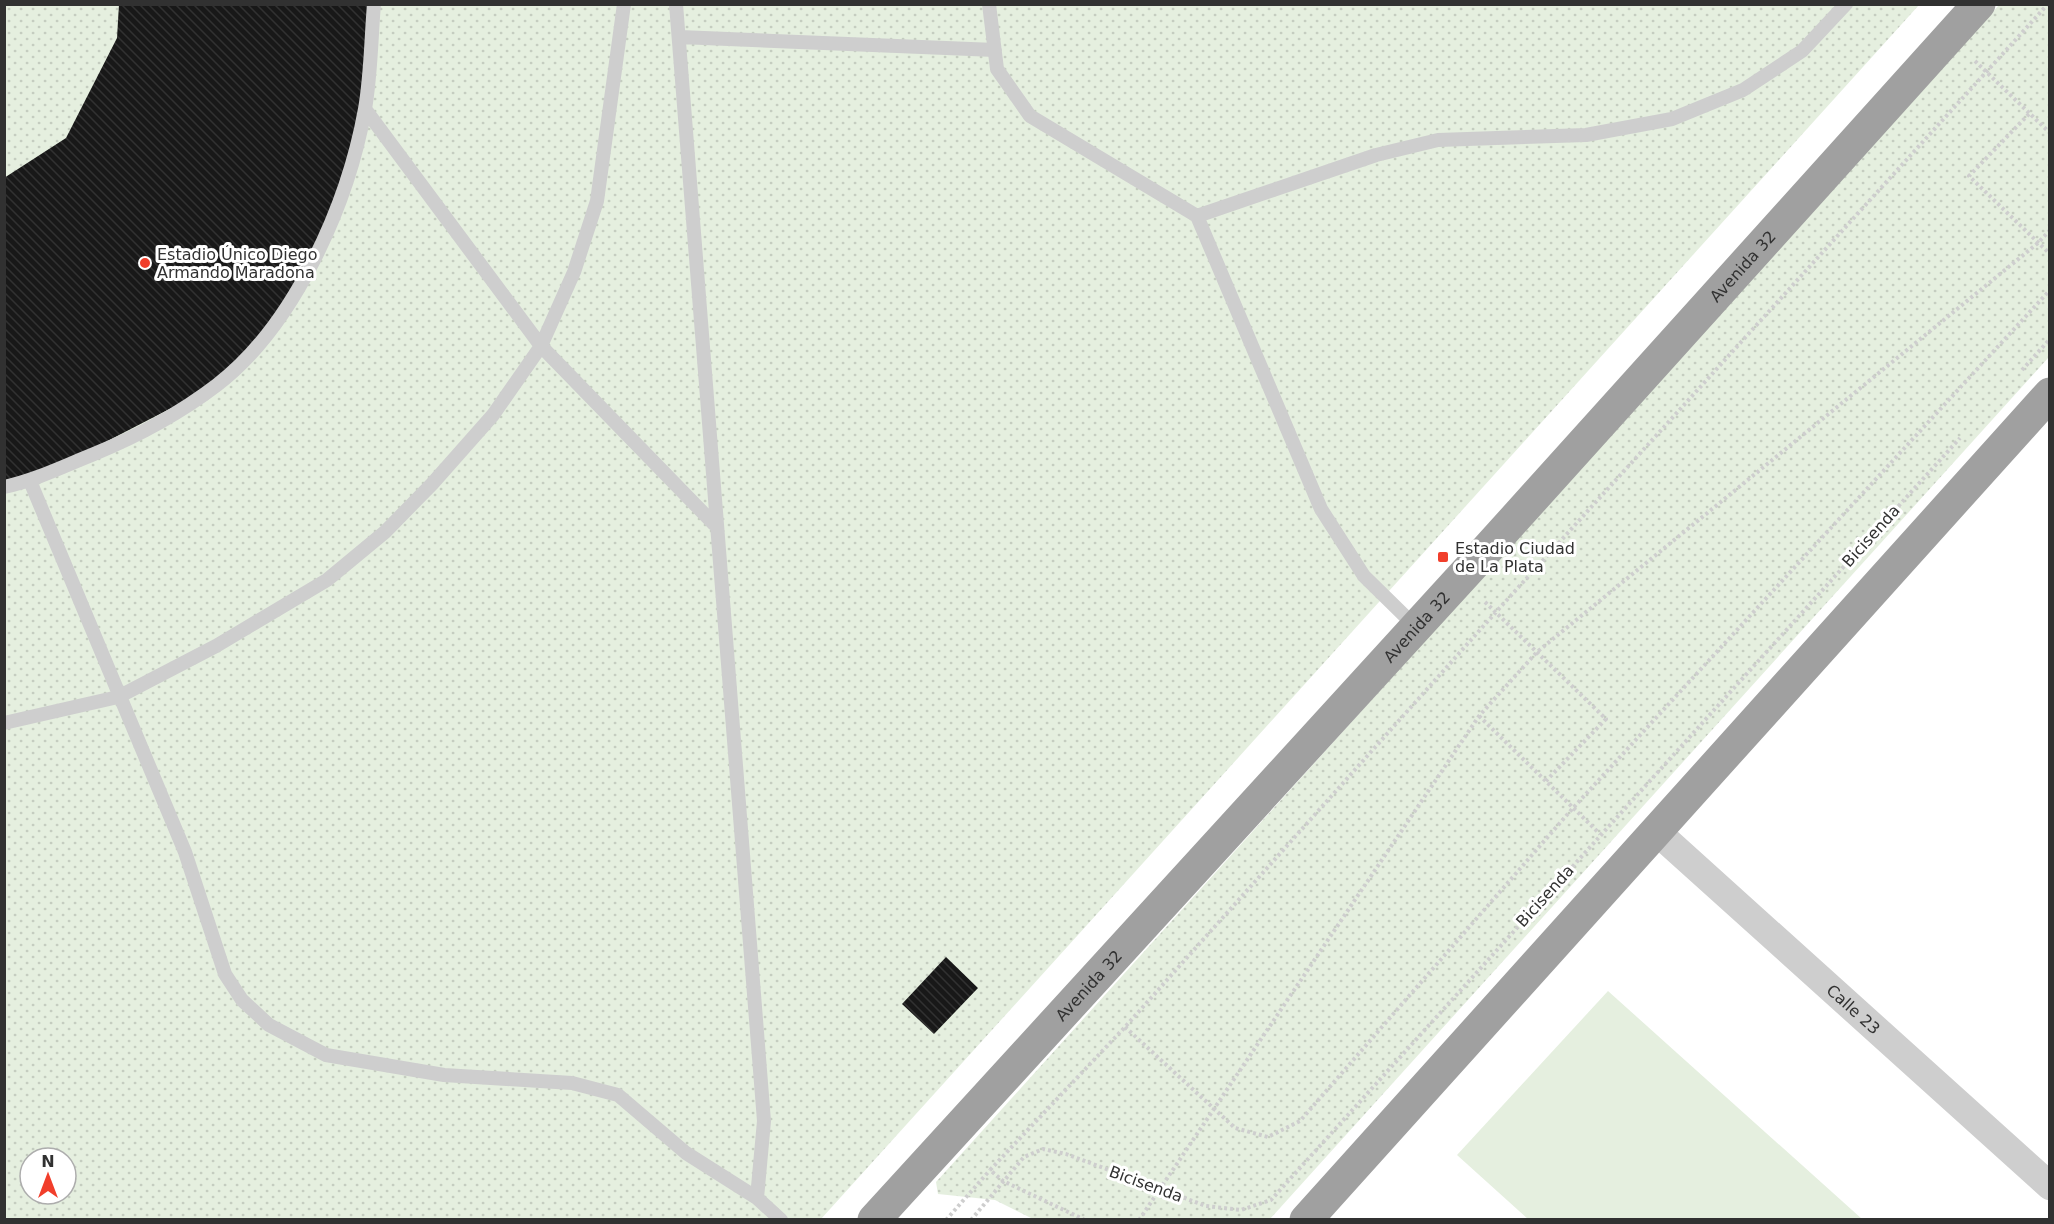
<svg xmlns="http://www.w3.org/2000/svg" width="2054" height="1224" viewBox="0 0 2054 1224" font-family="'DejaVu Sans',sans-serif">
	<defs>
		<pattern id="park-dots" width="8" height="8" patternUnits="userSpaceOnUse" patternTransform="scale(1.5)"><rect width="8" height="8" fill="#e5efdf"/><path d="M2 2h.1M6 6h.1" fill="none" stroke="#c5cdc0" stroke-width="1.8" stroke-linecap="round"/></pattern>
		<pattern id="building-back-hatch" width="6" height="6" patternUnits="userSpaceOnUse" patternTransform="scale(1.5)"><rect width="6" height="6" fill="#181818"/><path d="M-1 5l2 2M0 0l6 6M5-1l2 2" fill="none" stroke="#313131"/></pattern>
	</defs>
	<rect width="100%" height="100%" fill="#fff"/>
	<path fill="#e5efdf" d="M1608 991 1862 1219H1528L1457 1155Z"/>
	<path fill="url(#park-dots)" fill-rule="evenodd" d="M5 5H1919L821 1219 5 1220ZM30 1158H66V1194H30Z
		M1999 5H2049V357L1270 1219H1033L995 1200 938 1194 936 1182Z"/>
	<path fill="url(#building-back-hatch)" d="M119 4H374L365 109 337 210 275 322 218 384 30 481 4 487V178L66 138 117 38Z
		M946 957 978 988 934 1034 902 1004Z"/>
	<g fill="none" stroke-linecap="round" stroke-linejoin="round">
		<path stroke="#cecece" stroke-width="4" stroke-dasharray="3 3" stroke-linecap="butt" d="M1975 61 2050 133
			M2029 114 1969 176 2050 254
			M2022 370 2050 339
			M1485 602 1606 719 1546 781
			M1479 716 1600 834
			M1125 1027 1235 1128 1268 1137 1300 1121 1573 808 2050 290
			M946 1220 990 1170
			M971 1220 1024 1157 1043 1149 1066 1154 1206 1206 1241 1210 1271 1200 1960 438
			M1085 1220 1003 1181 990 1170 1125 1027 1496 612 2048 4
			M1139 1220 1479 716 1537 652 2038 243 2050 230"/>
		<path stroke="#cecece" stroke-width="14" d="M676 4 764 1121 757 1198
			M989 4 997 69 1030 116 1197 216 1321 509 1364 576 1416 627
			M680 37 995 50
			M365 109 541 346 714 524
			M1197 216 1376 155 1438 140 1586 135 1672 119 1743 90 1802 51 1846 4
			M30 481 185 852 225 974 242 1000 269 1025 326 1055 444 1075 572 1083 618 1095 686 1153 757 1198 781 1220
			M4 487C36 480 64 466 94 454 138 436 179 414 217 385 295 325 348 204 365 109 371 75 371 39 374 4
			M4 723 118 697 216 646 327 580 385 532 432 484 493 415 541 346 574 272 597 201 624 4"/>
		<path stroke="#cecece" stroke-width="28" id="s1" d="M1656 831 2050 1186"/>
		<g stroke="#a0a0a0" stroke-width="33">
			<path id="s2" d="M874 1220 1482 555 1979 4"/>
			<path d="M1306 1220 2050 394"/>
		</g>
	</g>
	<g fill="#f13e2b" stroke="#fff" stroke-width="2">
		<circle cx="145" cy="263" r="6"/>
		<rect x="1437" y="551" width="12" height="12" rx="3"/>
	</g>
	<g text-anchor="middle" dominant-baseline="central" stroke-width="6" stroke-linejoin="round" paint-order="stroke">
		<g font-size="16" fill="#313131" stroke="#fff" text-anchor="start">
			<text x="157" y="254">Estadio Único Diego<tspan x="157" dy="18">Armando Maradona</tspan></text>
			<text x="1455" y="548">Estadio Ciudad<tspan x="1455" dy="18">de La Plata</tspan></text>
		</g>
		<g font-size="16" fill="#313131" stroke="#fff">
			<text stroke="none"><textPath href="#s2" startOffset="1290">Avenida 32</textPath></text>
			<text transform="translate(1871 536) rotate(-48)">Bicisenda</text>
			<text stroke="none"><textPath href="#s2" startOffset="804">Avenida 32</textPath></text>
			<text transform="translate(1545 896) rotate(-48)">Bicisenda</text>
			<text stroke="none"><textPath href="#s2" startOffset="318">Avenida 32</textPath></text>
			<text stroke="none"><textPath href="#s1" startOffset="266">Calle 23</textPath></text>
			<text transform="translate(1146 1184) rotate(20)">Bicisenda</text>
		</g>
	</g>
	<rect width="2054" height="1224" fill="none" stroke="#313131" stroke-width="12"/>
	<g transform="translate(48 1176)"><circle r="28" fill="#ffffff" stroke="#adadad" stroke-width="1.5"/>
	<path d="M0-4.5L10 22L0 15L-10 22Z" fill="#f13e2b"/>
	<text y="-9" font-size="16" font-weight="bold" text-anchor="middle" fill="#313131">N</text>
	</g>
</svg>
